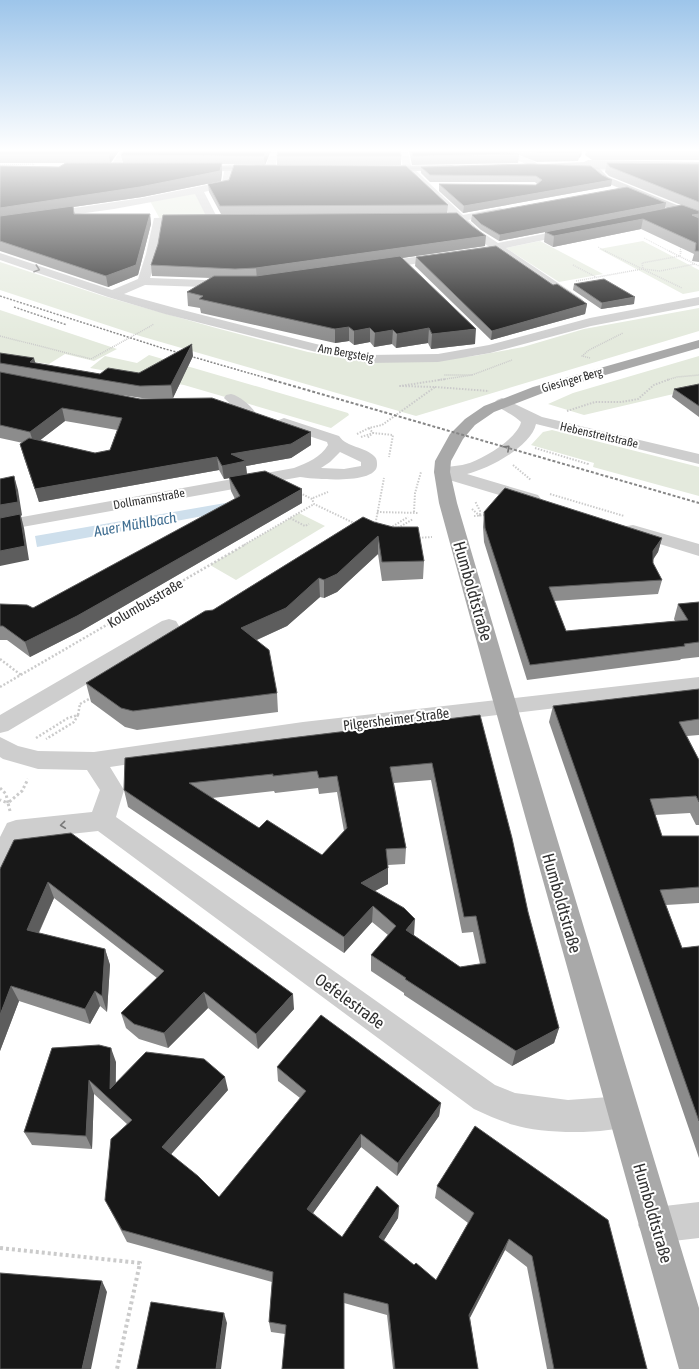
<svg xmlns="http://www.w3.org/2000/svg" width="699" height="1369" viewBox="0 0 699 1369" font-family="'Asap Condensed',sans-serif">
	<rect width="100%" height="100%" fill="#fff"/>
	<path fill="#e4eadd" d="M198 192 211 218 160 219 150 201Z
		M540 241 603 274 559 282 506 248Z
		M643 241 699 270V291L683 294 599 249Z
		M0 262 103 296 216 328 308 352 361 361 410 362 474 356 523 347 584 329 699 308V331L416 416 140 336 0 290Z
		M0 310 117 349 94 361 65 354 49 364 0 357Z
		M149 355 348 413 349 415 331 428 184 385 90 368 105 356 137 363Z
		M699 356V388L584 415 548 404 573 393Z
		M552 430 699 467V496L593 467 594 463 531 445 543 432Z
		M299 513 325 526 236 580 210 565Z"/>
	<path fill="#cedfec" d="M231 502 235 510 37 547 35 536Z"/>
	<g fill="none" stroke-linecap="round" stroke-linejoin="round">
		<path stroke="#cbcbcb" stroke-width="1" stroke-dasharray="1 1" stroke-linecap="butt" d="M0 165 34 164 32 167
			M644 238 671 252
			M598 247 607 252
			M680 252 681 246"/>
		<path stroke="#cbcbcb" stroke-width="1.5" stroke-dasharray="1 1" stroke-linecap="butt" d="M605 251 682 288
			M669 251 699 266
			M681 251 680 256 642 263 643 269 660 271 695 264
			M573 265 596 277
			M576 281 642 269
			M149 327 154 324
			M0 336 91 359 100 354
			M590 358 582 356 589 350 623 333
			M472 375 512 360
			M439 380 472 375H444
			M667 380 677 377 699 375"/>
		<path stroke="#cbcbcb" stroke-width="2" stroke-dasharray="1.5 1.5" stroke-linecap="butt" d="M435 387 489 391
			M567 411 595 402H621L638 399 654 385 670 379
			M369 428 373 433 393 435 389 457
			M357 434 369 428 382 425 435 387 400 386 446 379
			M361 437 373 433 367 438
			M535 448 588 464 587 465
			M513 465 531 480
			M300 493 312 499 314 504 356 524
			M550 494 624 516
			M313 498 328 492
			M472 509 480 516V511L475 501
			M377 512 419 513
			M414 512 415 493 421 472
			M474 516 486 515
			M290 518 305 526 309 524
			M375 526 384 478
			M390 528 408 517
			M398 528 413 519
			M416 538 432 537
			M244 545 314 504"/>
		<path stroke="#cbcbcb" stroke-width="2.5" stroke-dasharray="2 2" stroke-linecap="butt" d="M0 659 21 675
			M0 687 246 544
			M80 704 89 699
			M78 715 80 704
			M36 738 68 718 78 715 74 722 46 739"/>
		<path stroke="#cbcbcb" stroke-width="3" stroke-dasharray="2.5 2.5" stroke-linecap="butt" d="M0 788 6 794 8 803 0 800
			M10 811 8 803 22 791 28 779"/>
		<path stroke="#cbcbcb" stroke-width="4" stroke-dasharray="3 3" stroke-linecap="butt" d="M0 1248 140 1263 117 1369"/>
		<path fill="#cecece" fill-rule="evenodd" d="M120 151H128L118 169H112L110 167Z
			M271 151H279L275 168 270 171 265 168Z
			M400 151H408L411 166 463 215 500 208 504 209 505 211 504 213 468 220 480 231 498 243 573 228 577 229 578 231 577 233 506 248 582 299 584 302 582 305H574L472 235 457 221 429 220 428 218 429 216 451 215 403 169Z
			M479 151C494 149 530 154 541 167L536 170 522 162 480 153Z
			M230 165 235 168 229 186 204 192 218 219 217 221 163 223 158 254 150 278 230 281 236 285 234 288 145 285 124 294 175 308 324 346 368 355 438 354 489 345 590 318 699 297V305L591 326 490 353 438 362 368 363 324 354 165 314 108 297 0 260V253L112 290 138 279 146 254 154 218 206 216 195 194 114 209 0 225V219L142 198 222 182 225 168Z
			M570 165H636L641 168 636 171 567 170 565 168Z
			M446 253 452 256 450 258 377 270 371 266 377 262Z
			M231 394C240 396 250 405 255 412L252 415H242L224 398 226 395Z
			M502 398 542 417 699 454V464L536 424C531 447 488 469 467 474L538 495 541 499 538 503 532 504 526 503 436 476 434 472 436 468C446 466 456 467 466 464 482 460 518 438 521 422 513 414 499 409 494 403L497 400Z
			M284 418 339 436C347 448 365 446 375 457 377 459 377 462 377 465 377 485 313 479 300 477L0 531V521L294 468C307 463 321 457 328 445L327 442 279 426 276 423 279 420ZM340 452 361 462V466L344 469 321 468 330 462Z
			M633 525 699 544V556L627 534 624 530 627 526Z
			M169 619 176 621 179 626 176 631 8 731 0 733V715L162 621Z
			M699 677V691L303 738 110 767 124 790 116 817 495 1085 515 1093 568 1100 623 1096 635 1100 639 1112 635 1124C607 1135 542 1134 514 1125 500 1121 487 1115 474 1109L98 831 25 839 9 875 0 878V837L7 823 16 820 92 812 100 790 87 770 38 769 3 759 0 757V737L18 746 38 751 94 752 303 722Z
			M699 1202V1238L656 1243 644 1237 638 1225 644 1213 656 1207Z"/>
		<path fill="#a9a9a9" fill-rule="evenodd" d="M588 160 699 162V168L598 167 608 177 699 214V221L602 181 587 167 542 170 537 167 542 164 584 162Z
			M264 165 267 166V170L192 172 187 169 192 166Z
			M452 165 455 166V170L378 172 373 169 378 166Z
			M699 340V348L543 393 494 412 475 425 463 439 451 461 450 472 457 503 510 683 699 1308V1369H679L488 683 439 503 434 472 435 461 450 434 465 419 484 406 533 387Z"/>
		<path stroke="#868686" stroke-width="1" d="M212 168H244
			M398 168H432
			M584 168H618"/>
		<path stroke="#868686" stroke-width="1.5" stroke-dasharray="2 1.5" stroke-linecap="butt" d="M0 296 162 348 273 380
			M14 307 67 325"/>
		<path stroke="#868686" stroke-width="2" stroke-dasharray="3 2" stroke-linecap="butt" d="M269 379 699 503"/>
		<path stroke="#cbcbcb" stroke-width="1.5" stroke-dasharray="1 1" stroke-linecap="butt" d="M100 354 149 327"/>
	</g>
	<path fill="#8c8c8c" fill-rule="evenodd" d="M0 151H119L111 163H123L121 155 124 151H271L265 165 222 164V173L221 181 142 197 73 207 74 214H150L151 224 138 275 108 287 0 251V166L59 167 65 163H0Z
		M409 151H582L581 156 579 158 578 161 537 162 519 155 518 163 412 165Z
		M586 151H699V160H592L585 155Z
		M277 156H401V165H277Z
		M607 163 699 164V262L692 261 694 254 641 229 553 247 544 242 545 232 499 241 481 230 471 221 472 215 665 208 681 205 609 176 605 172Z
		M531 164 611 186 463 213 439 191V184L536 185 537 184 535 182H430L421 173V167Z
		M208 184 448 205 447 213 485 246 402 258 475 344 431 349 428 343 396 348 392 344 374 347 370 342 354 345 349 341 335 343 201 313 200 308 188 306 187 292 211 278 152 276 151 265 221 214 209 192Z
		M416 257 553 285 587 304 585 314 491 340 415 266Z
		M574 284 634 304 601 309 573 290Z
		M0 353 36 363 100 374 139 373 193 356 173 398H142L114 394 311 432V445L291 458 246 466 247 474 302 503 81 631 30 657 7 640H0V604L33 608 235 499 231 491 229 478 224 479 219 470 39 502 24 458 20 444 23 443 0 438ZM65 421 117 430 110 450 95 453 40 440Z
		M699 384V417L672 397 674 389Z
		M484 512 662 538 658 552 653 560V563L662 580 658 594 554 601 566 631 675 621 674 619 678 604 699 602V657L681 659 680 660 527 680 484 542 483 527Z
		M363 517 424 561 423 579 382 581 378 554 337 592 324 598 320 597 287 626 257 640 277 693 278 712 137 730 125 727 91 702 86 683 213 610Z
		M699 689V735L687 736 699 760V825H696L690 813 655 815 662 836H699V903L666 905 682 948 699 946V1158L549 722 553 706Z
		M480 715 528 912 559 1028 554 1043 512 1066 404 995V993L371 971V955L388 935 372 922 344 953 128 807 124 790ZM431 780 462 933 473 932 480 964 460 967 413 935H414L375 891 388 884V865L405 864 406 848 394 783ZM318 788 319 794 337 792 344 831 322 855 259 828 212 798 274 791 275 793Z
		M14 840 294 1009 258 1049 208 1008 168 1048 139 1039 126 1028 121 1013 157 978 54 898 39 933 105 949 110 965 107 1012 100 1006 90 1024 19 1001 0 1051Z
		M52 1048 116 1062V1083L228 1090 171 1154 219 1197 300 1098 278 1081 277 1067 441 1103 439 1116 397 1176 361 1147 313 1213 342 1237 399 1206 398 1218 384 1240 414 1265 436 1280 468 1223 435 1198 437 1186 475 1126 647 1369H547L527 1267 505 1250 470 1318 478 1369H393L387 1315 344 1303 285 1334 271 1332 269 1322 272 1282 127 1242 105 1200 127 1124 94 1094 92 1149 32 1145 24 1132Z"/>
	<path fill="#5d5d5d" d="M112 151H119L110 163 109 154Z
		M266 151H271L265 165 264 156Z
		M579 151H582L581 156 579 158 580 152Z
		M222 163V173L221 181 142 197 73 207 75 216 0 218V208Z
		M612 180 611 186 463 213 464 206Z
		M666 203 665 208 545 232 499 241 500 235Z
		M150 214 151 224 138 275 108 287 106 276Z
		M699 214V224L692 215Z
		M643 219 641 229 553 247 554 236Z
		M486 236 485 246 257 279 256 268Z
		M635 297 634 304 601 309 602 303Z
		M587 304 585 314 491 340 492 331Z
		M349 327V341L335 343V329Z
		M370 328V342L354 345V331Z
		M429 328 428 343 396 348 397 334Z
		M476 329 475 344 431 349 432 334Z
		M393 330 392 344 374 347 375 333Z
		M192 344 193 356 173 398 171 385Z
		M34 358 37 369 30 362Z
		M62 408 65 421 34 445 30 432Z
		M311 432V445L291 458 246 466 247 475 224 479 222 466 231 454Z
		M217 457 219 470 39 502 35 489Z
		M14 476 18 490 22 515 21 516 24 528 29 560 0 566V505Z
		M302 489V503L81 631 30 657 25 642Z
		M378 536V554L337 592 324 598V580Z
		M662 538 658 552 649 565 653 551Z
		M319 578 320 597 287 626 243 646 241 628Z
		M388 868V884L360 899 361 883Z
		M48 882 54 898 33 945 27 930Z
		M373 906 372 922 344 953V937Z
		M415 919 414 935 404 946 406 930Z
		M105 949 110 965 107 1012 102 996Z
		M11 986 19 1001 0 1051V1015Z
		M95 991 100 1006 90 1024 85 1009Z
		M204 992 208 1008 168 1048 164 1033Z
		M293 994 294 1009 258 1049 256 1034Z
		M559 1028 554 1043 512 1066 516 1051Z
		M111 1048 116 1062 115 1103 110 1089Z
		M225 1077 228 1090 166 1160 162 1147Z
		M89 1080 94 1094 92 1149 86 1136Z
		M441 1103 439 1116 397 1176 398 1163Z
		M361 1134V1147L308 1220 307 1209Z
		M399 1206 398 1218 379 1248V1237Z
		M509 1239 505 1250 466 1325 469 1315Z
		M102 1281 107 1292 91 1369H82Z
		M224 1313 227 1323 221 1369H216Z"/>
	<path fill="#181818" stroke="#5d5d5d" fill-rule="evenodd" d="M0 151H112L109 154H0Z
		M124 151H266L264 156 121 155Z
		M278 151H400L401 156H277Z
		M411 151H504L519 154 413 156Z
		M532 151H579L580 152 539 153Z
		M593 151H699V152H594Z
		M66 163H222L220 171 140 187 0 208V166L59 167Z
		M607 163 699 164V202L610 167Z
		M531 164 591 166 602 175 612 180 464 206 439 184 536 185 542 180 536 176 430 175 421 167Z
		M234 165 406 166 448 205 220 206 208 184 229 180Z
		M627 187 666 203 500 235 481 224 472 215Z
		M682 205 699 211V214L692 215 699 218V251H695L696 243 643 219 554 236 545 232Z
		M73 206 74 214H150L136 265 106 276 0 241V216Z
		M457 213 472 226 486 236 256 268 235 269 151 265 158 244 163 215Z
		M496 246 553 285 557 284 587 304 492 331 416 257Z
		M400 256 476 329 432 334 429 328 397 334 393 330 375 333 370 328 354 331 349 327 335 329 199 299 203 296 187 292 214 276H256Z
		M604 279 635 297 602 303 574 284Z
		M192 344 171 385 140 386 0 363V353L34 358 30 362 100 374 108 368 139 373Z
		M0 372 140 399 212 398 311 432 291 444 231 454 246 461 222 466 217 457 35 489 20 444 29 438 95 453 110 450 122 418 62 408 30 432 0 425Z
		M699 384V406L674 389Z
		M265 471 302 489 77 616 25 642 3 626H0V604L27 605 33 608 240 496 229 477Z
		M14 476 18 502 0 505V479Z
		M505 488 662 538 653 551V563L662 580 549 587 566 631 688 620 678 604 699 602V642L684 644 685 646 530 665 485 528 484 512Z
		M20 514 25 546 0 551V518Z
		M363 517 374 522 393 527H418L424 561 382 562 378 536 337 574 324 580 319 578 286 608 241 628 269 650 277 693 133 711 121 708 86 683 205 611 213 610Z
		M699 689V719L679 722 699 760V802L696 796 650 799 662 836H699V887L660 890 682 948 699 946V1121L553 706Z
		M480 715 512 838 528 912 559 1028 516 1051 405 979 406 978 371 955 396 926 373 906 344 937 124 790 125 758ZM432 763 464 917 476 916 486 963 460 967 406 930 415 919 404 908 361 883 388 868 386 849 406 848 390 767ZM317 771 319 778 337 776 347 828 322 855 267 820 259 828 189 783 273 774V776Z
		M71 833 293 994 256 1034 204 992 164 1033 134 1024 121 1013 164 971 48 882 27 930 105 949 102 996 95 991 85 1009 11 986 0 1015V869L14 840Z
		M321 1015 441 1103 398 1163 361 1134 307 1209 342 1237 377 1186 399 1206 379 1237 414 1265 416 1263 436 1280 474 1213 437 1186 475 1126 608 1220 647 1369H554L532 1256 509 1239 469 1315 478 1369H395L388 1304 344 1293V1369H282L286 1325 269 1322 273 1272 122 1230 105 1200 111 1139 132 1120 89 1080 86 1136 24 1132 52 1048 99 1045 111 1048 110 1089 146 1052 204 1059 225 1077 162 1147 198 1176 219 1197 306 1091 277 1067Z
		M0 1273 102 1281 82 1369H0Z
		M151 1302 224 1313 216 1369H137Z"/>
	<defs><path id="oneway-chevron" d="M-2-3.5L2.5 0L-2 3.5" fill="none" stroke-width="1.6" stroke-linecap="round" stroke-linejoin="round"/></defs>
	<g stroke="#787878">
		<use href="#oneway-chevron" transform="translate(37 269) rotate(19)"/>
		<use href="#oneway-chevron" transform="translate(507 448) rotate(-43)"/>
		<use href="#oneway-chevron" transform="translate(63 825) rotate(174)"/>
	</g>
	<linearGradient id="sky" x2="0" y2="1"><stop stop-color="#9dc5ea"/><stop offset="0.44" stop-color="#fff"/><stop offset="1" stop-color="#fff" stop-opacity="0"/></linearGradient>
	<rect width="699" height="342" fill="url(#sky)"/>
	<g text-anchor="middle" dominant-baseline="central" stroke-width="4" stroke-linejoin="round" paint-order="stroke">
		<g font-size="12" fill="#313131" stroke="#fff">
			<text transform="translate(346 353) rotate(10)">Am Bergsteig</text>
			<text transform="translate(572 380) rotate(-16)">Giesinger Berg</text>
			<text transform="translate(599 435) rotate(13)">Hebenstreitstraße</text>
			<text transform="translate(149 499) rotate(-10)">Dollmannstraße</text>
		</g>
		<g font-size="14" fill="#313131" stroke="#fff">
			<text transform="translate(145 603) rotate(-30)">Kolumbusstraße</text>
			<text transform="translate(396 719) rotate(-7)">Pilgersheimer Straße</text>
		</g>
		<g font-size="15" font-style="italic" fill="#416f92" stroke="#fff">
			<text transform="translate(135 524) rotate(-10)">Auer Mühlbach</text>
		</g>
		<g font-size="17" fill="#313131" stroke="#fff">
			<text transform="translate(473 591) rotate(74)">Humboldtstraße</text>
			<text transform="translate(562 903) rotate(74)">Humboldtstraße</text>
			<text transform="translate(350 1001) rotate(36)">Oefelestraße</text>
			<text transform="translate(653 1213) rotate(74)">Humboldtstraße</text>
		</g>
	</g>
</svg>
